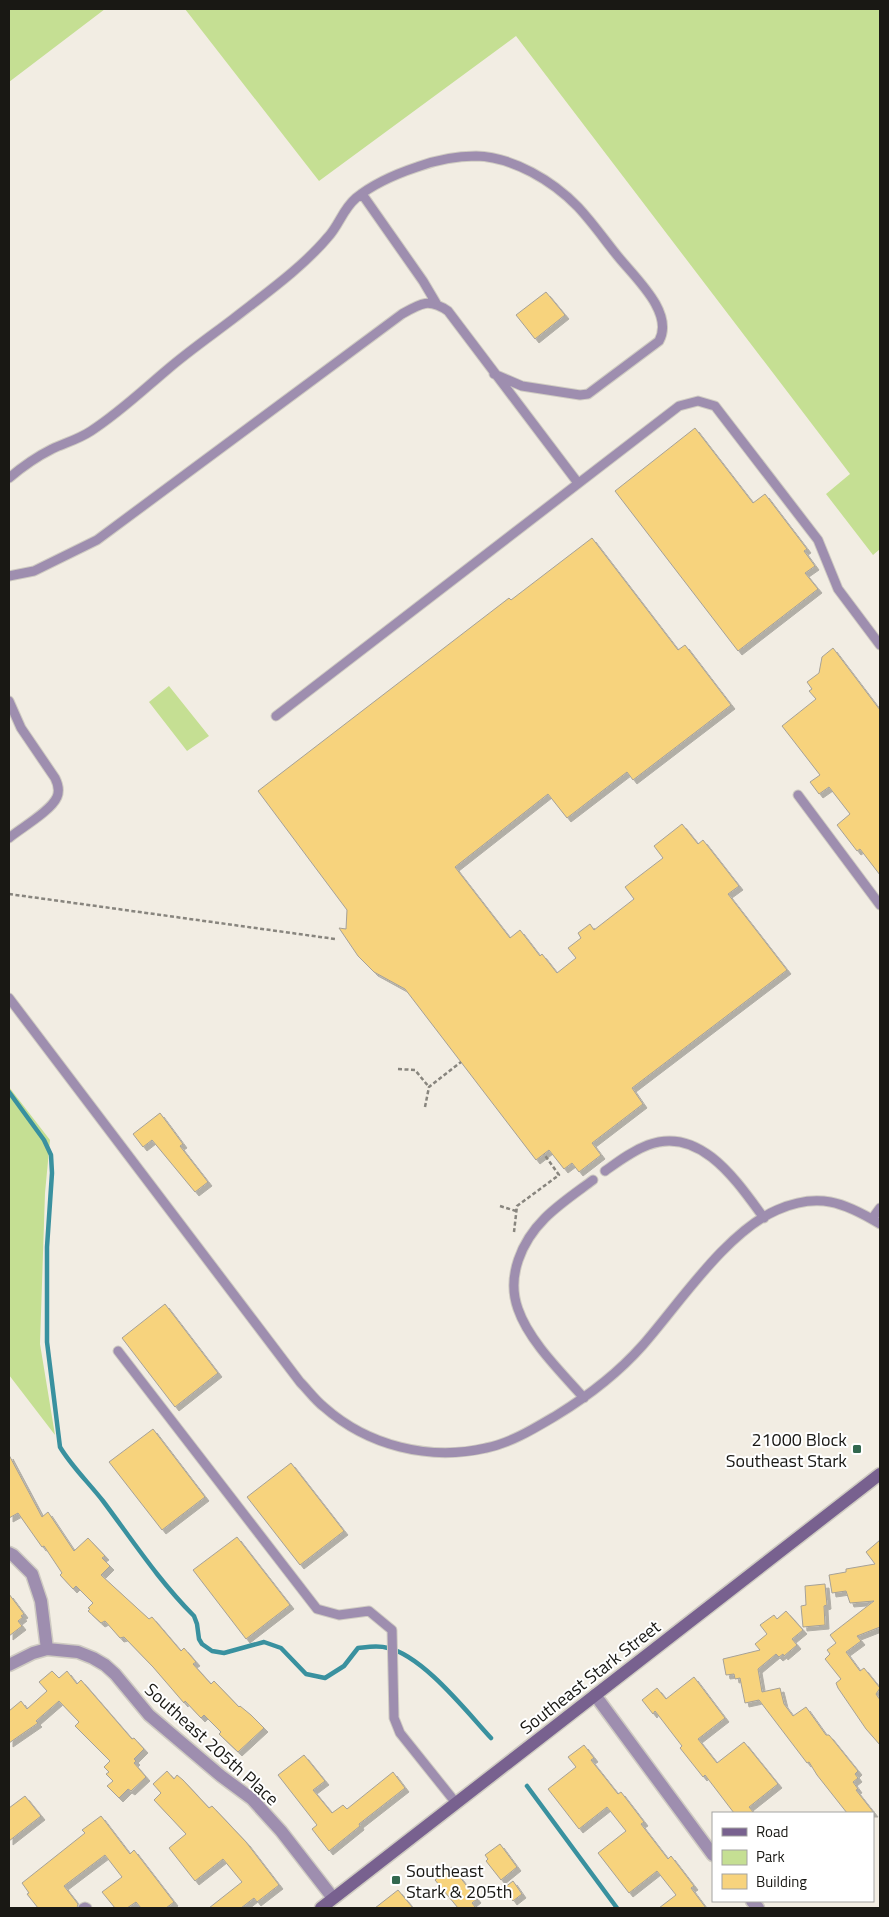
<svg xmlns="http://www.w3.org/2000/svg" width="889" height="1917" viewBox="0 0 889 1917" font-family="'Titillium Web',sans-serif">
	<defs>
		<filter id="shadow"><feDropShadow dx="4" dy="4" stdDeviation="0" flood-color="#0004"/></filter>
	</defs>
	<rect width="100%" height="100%" fill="#f2ede3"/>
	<path fill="#c5df93" d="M9 9H105L9 82Z
		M185 9H880V549L873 555 826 494 850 474 516 36 319 181Z
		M169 686 209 736 187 751 149 702Z
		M9 1087 50 1140 45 1193 40 1344 55 1435 9 1375Z"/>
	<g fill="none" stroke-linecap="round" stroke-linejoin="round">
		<path stroke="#39919f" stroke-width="4.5" d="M9 1092 44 1140 51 1155 52 1173 47 1247V1342L60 1447C72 1467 89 1483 103 1501 133 1541 159 1581 194 1616L197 1624 199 1639 202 1644 212 1651 224 1653 264 1642 281 1648 306 1674 325 1678 344 1666 358 1648C368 1647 378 1645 388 1648 423 1656 466 1711 491 1738
			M527 1786 617 1908"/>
	</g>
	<path fill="#f7d37d" stroke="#a6a198" filter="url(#shadow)" d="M546 292 565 315 535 339 516 315Z
		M695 428 753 503 765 494 807 549 804 551 815 566 805 573 818 589 738 651 615 491Z
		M592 538 678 650 685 645 731 705 633 780 627 772 567 818 548 794 455 867 510 938 520 930 540 956 542 954 557 973 576 958 568 948 581 938 578 933 590 924 594 930 634 899 625 887 663 858 654 846 682 824 698 844 703 840 739 886 728 894 787 970 632 1088 643 1104 592 1143 601 1155 579 1172 572 1163 564 1169 549 1150 536 1160 405 989 374 972 358 956 339 928 346 929 347 910 258 791 509 598 511 600Z
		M833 648 880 710V875L860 849 857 851 837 825 850 814 829 787 819 794 810 782 820 775 782 726 816 699 809 691 812 689 807 682 819 673 822 657Z
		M160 1113 183 1144 180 1146 208 1182 195 1192 152 1140 143 1147 133 1134Z
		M165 1304 218 1373 175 1407 122 1338Z
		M153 1429 205 1497 162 1530 109 1462Z
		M9 1455 42 1517 48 1512 74 1551 88 1538 105 1556 102 1558 110 1566 101 1575 149 1619 152 1617 181 1651 184 1648 196 1662 193 1664 211 1684 214 1681 239 1707 240 1706 251 1715 264 1728 238 1752 219 1734 221 1732 204 1715 201 1718 185 1701 184 1703 153 1667 124 1637 120 1638 105 1621 101 1623 88 1611 90 1609 88 1608 93 1603 76 1586 73 1589 60 1575 62 1573 44 1546 42 1547 18 1513 9 1518Z
		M291 1463 344 1531 300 1565 247 1497Z
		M237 1537 290 1605 246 1639 193 1570Z
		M880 1540V1627L857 1636 861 1641 846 1652 860 1671 864 1668 880 1688 876 1694 880 1700V1745L866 1729 838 1688 836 1683 841 1679 825 1659 830 1654 827 1650 836 1643 830 1635 874 1601 850 1603 846 1591 832 1593 829 1575 846 1572V1569L875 1564 866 1552Z
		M825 1584 827 1605 824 1606 825 1625 803 1627 801 1606 806 1605 805 1586Z
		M9 1594 24 1614 21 1616 23 1617 18 1621 22 1626 9 1636Z
		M786 1611 803 1630 792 1639 797 1645 784 1656 783 1654 779 1657 776 1654 758 1669 762 1692 780 1688 784 1704 793 1716 806 1707 826 1735H829L858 1771 855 1774 858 1778 853 1782 858 1789 856 1790 874 1813H847L817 1775 809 1762 807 1763 759 1700 745 1703 740 1678 735 1679 734 1674 726 1675 723 1659 760 1650 755 1644 767 1634 760 1625 774 1615 777 1619Z
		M52 1671 59 1678 67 1671 77 1684 81 1680 132 1739 134 1738 144 1749 134 1759 136 1761 134 1763 146 1777 131 1791 128 1789 119 1798 107 1786 113 1781 106 1774 109 1772 104 1767 110 1761 75 1726 79 1722 59 1701 36 1721 38 1723 9 1743V1711L21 1701 27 1709 47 1691 39 1682Z
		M694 1677 725 1718 698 1739 717 1763 744 1742 778 1784 749 1807 754 1813H734L705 1775 703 1777 680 1748 682 1746 655 1711 653 1714 642 1700 657 1688 666 1699Z
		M584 1745 594 1758 591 1760 618 1794 621 1792 631 1805 644 1822 641 1824 668 1859 671 1856 681 1869 694 1886 691 1888 706 1908H659L676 1895 657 1871 629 1893 598 1853 626 1831 607 1807 579 1829 548 1789 576 1767 568 1757Z
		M304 1755 325 1781 313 1790 332 1813 343 1805 347 1809 393 1772 405 1788 359 1824 360 1826 329 1851 312 1829 317 1825 278 1775Z
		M167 1771 174 1779 177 1775 183 1780 209 1808 212 1806 246 1842 279 1885 257 1902 254 1898 241 1908H209L242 1882 223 1859 195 1881 169 1848 186 1834 154 1800 161 1793 153 1784Z
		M25 1796 41 1816 9 1841V1808Z
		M101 1816 130 1854 134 1850 174 1902 166 1908H141L136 1902 127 1908H115L102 1892 122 1877 105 1855 64 1886 78 1904 77 1908H38L27 1894 29 1893 22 1883 85 1833 82 1830Z
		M500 1844 517 1867 501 1880 486 1861 488 1859 485 1855Z
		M452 1867 477 1899 472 1903 476 1908H458L435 1880Z
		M513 1881 522 1894 513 1901 504 1888Z
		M398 1890 413 1908H375Z"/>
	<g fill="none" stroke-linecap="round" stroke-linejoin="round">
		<g stroke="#cfcbc2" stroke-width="11">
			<path id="lane" d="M362 194 423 281 436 303
				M9 478C22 467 36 457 52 449 65 443 79 439 91 431 119 413 143 390 168 369 189 351 212 335 233 319 265 294 303 267 328 237 339 225 343 209 356 198 373 184 396 174 417 167 436 160 456 156 476 156 513 157 553 181 578 207 592 222 604 239 616 254 633 276 675 312 659 341L588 394 580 395 522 386 494 374
				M9 576 34 571 97 540 402 314C421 303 429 298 448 311L578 483
				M9 701 21 728 55 778C58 784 60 790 57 797 51 811 21 828 9 838
				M276 716 679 406 698 401 715 406 818 540 838 589 880 645
				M798 795 880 905
				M9 998 300 1382C308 1390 315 1400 324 1407 368 1446 429 1461 486 1448 511 1443 535 1428 557 1415 588 1396 618 1373 642 1346 679 1304 726 1232 777 1210 818 1192 844 1202 880 1224
				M605 1171C619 1161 632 1151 648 1145 701 1125 738 1183 764 1218
				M872 1219 880 1208
				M118 1351 317 1609 339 1615 369 1611 392 1630 394 1718 400 1733 456 1803
				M584 1398C561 1372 529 1341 518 1309 506 1276 522 1241 545 1218 559 1204 577 1192 593 1180
				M83 1908 85 1907 87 1908"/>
		</g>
		<g stroke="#cfcbc2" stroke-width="15">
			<path id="street" d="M9 1553 13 1555 32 1574 41 1601 47 1649
				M9 1665 33 1653 47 1649 78 1652 93 1658 105 1665 115 1674 149 1715 221 1776 252 1799 281 1831 333 1898
				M595 1695 713 1855
				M752 1901 758 1908"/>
		</g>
		<g stroke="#cfcbc2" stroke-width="15">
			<path id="secondary" d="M321 1908 880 1474"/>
		</g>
		<path stroke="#88857e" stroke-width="2.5" stroke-dasharray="4 2.5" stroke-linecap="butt" d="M9 894 335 939
			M398 1069 415 1070 429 1087
			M425 1107 429 1087 461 1062
			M500 1206 516 1211
			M514 1232 517 1206 559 1175 544 1154"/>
		<use href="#lane" stroke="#9e8eaf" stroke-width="9"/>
		<use href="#street" stroke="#9e8eaf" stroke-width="12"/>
		<use href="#secondary" stroke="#78618f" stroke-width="12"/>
	</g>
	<g fill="#32684f" stroke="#fff" stroke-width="2">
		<rect x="852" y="1444" width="10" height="10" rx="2.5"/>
		<rect x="391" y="1875" width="10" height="10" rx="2.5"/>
	</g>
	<g text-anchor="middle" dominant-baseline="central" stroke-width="4" stroke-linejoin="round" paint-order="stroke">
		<g font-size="18" fill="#191814" stroke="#fff" text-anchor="end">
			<text x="847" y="1439">21000 Block<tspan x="847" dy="21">Southeast Stark</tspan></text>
			<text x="406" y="1870" text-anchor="start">Southeast<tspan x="406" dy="21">Stark &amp; 205th</tspan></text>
		</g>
		<g font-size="18" fill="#191814" stroke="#fff">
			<text transform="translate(590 1677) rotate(-38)">Southeast Stark Street</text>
			<text transform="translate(212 1744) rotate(42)">Southeast 205th Place</text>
		</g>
	</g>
	<rect width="889" height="1917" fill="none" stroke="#191814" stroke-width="20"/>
	<rect x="712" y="1812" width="162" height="90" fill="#ffffff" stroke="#a3a3a1"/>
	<rect x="722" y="1828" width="25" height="8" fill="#78618f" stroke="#a3a3a1"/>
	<text x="756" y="1837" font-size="15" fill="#191814">Road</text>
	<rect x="722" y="1850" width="25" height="15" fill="#c5df93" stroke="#a3a3a1"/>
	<text x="756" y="1862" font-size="15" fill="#191814">Park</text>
	<rect x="722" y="1874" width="25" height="15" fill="#f7d37d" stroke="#a3a3a1"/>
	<text x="756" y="1887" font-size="15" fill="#191814">Building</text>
</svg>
